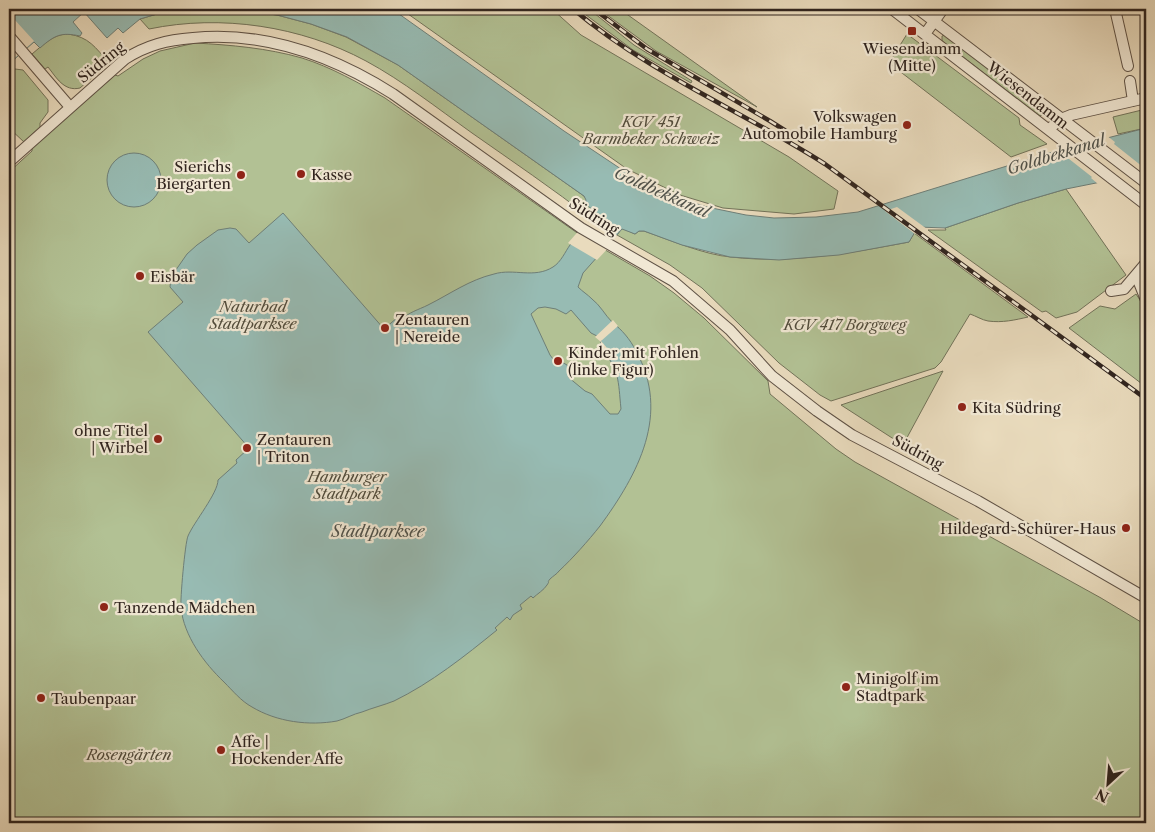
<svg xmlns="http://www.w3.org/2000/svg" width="1155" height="832" viewBox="0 0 1155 832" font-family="'Libre Caslon Text',serif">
	<rect width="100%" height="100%" fill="#e9dbbd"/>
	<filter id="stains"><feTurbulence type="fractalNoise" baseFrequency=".004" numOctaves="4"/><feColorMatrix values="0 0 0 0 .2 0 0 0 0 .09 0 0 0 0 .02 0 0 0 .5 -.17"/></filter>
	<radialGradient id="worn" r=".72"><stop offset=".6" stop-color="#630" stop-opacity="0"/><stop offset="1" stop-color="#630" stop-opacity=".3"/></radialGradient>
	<path fill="#b2c194" stroke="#72735a" d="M174 9H231L277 15 311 24 346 37 398 65 584 196 596 212 592 219C553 189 512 161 472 133 437 108 403 81 366 61 301 26 221 14 149 29L140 19Z
		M401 9H552L581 35 789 157 838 191 834 209 794 214 723 208 680 195 627 169Z
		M578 9H589L634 45 692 81 691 83 633 50Z
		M599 9H611L615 12 617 9 621 10 757 107 656 51Z
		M68 34C89 37 95 47 109 63L80 88C64 92 56 77 48 67L45 69 32 54C43 45 53 34 68 34Z
		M907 34 1019 118 1020 125 1047 144 1011 157 889 63Z
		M945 35 1045 111V113L1040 116 942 41V36Z
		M195 43C231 45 267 48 302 58 331 67 359 83 385 98L583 237 650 276 674 293 704 318 768 381 770 394 836 449 855 462 1101 598 1146 625V823H9V172L32 151V148L115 75 118 76 143 59 160 51Z
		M15 69 23 70 48 100V112L40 123V127L24 142 9 128V76Z
		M1146 109V128L1118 134 1113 117Z
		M1066 189 1126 275 1077 312 1056 318 1046 311 1042 312 928 230H946L945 228 1018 203Z
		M622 228 635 234 639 231H644C670 240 705 255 731 257 792 264 850 253 909 242L914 233 1028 317C1015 320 1002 323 988 321 982 320 976 316 970 314L941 362 935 368 831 401 820 395 779 363 702 288 670 265 617 235Z
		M1136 294 1146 309V387L1069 328 1100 306 1115 309Z
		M943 371 903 445 841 405Z"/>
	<path fill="#97bbb3" stroke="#6e7f78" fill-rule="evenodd" d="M15 9H174L140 19 123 33 118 28 107 38 84 12 73 22 82 33 80 36C61 32 55 35 40 48L34 42 10 63 15 69 9 76V23L14 19 10 14Z
		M231 9H392L564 131 642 183 675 197 707 207 746 215 774 218 816 217 858 212 1049 153 1146 128V173L1066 189 1018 203 945 228 918 227 909 242 839 255 779 260 730 257 682 245 644 231H639L635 234 622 229 583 273 578 287C583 292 587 294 592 299 600 305 605 315 612 322 622 330 630 339 636 351 671 414 638 474 600 526 588 541 573 558 559 571 557 574 553 576 550 579 546 584 551 579 547 585 544 590 537 594 533 598L531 596 520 605 522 609 513 615 510 620 507 617 495 628 497 630C465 656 431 683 394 701 384 705 372 708 362 712 353 714 345 719 337 721 309 726 277 722 252 707 241 701 233 691 224 682 204 663 184 636 181 608 180 600 185 543 188 536 194 522 218 493 218 480L237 463 236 460 249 448 148 332 183 302 170 287 171 277 187 254 197 245 218 230 230 228 236 229 249 243 283 213 384 329 398 317 401 320C409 312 418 310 428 305 450 294 469 280 494 274 514 268 534 279 553 267 561 262 565 252 570 245 578 234 589 224 596 212L585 204 586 200 584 196 398 65 347 37 311 24 277 15ZM545 307 556 309 566 314 571 310 591 333 599 337 601 340 600 347C620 370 618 380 621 409L618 414H610L592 394 585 391 568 377 571 371 567 365 560 361 556 363 550 355 531 314 538 308Z
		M107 180a27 27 0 1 1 54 0a27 27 0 1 1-54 0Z"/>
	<path fill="#e9dbbd" d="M14 19 34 41 9 63V23Z
		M1106 135 1115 142 1114 144 1143 167 1144 165 1146 167V176L1098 184 1091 178 1092 177 1064 155 1062 156 1055 150Z
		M897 207 927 229H920L915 234 885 211Z
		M592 219 617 235 612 244 597 260 568 243 582 227Z
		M613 320 618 326 601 341 613 355 609 358 600 347 601 342 595 337Z"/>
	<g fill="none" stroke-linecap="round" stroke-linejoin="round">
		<g stroke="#5f5246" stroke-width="12">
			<path id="minor" d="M892 9 1146 205
				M918 9 1146 183
				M1115 9 1128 66
				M925 34 943 9
				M9 36 70 107
				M1130 81 1133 101
				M1049 129 1061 119 1071 115 1146 98
				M9 162 125 59C147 45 167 40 193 38 265 31 333 56 393 94L581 228 673 281 730 330 772 376 817 411 852 435 978 501 1146 598
				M1136 275 1146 300
				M1111 291 1124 289 1146 263"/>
		</g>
		<use href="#minor" stroke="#f1e8d4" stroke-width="10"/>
		<g stroke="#31251f" stroke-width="4.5">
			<path id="rail" d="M573 9C649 73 742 111 825 164L1146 399
				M594 9 647 49 770 121 802 141"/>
		</g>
		<use href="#rail" stroke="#f1e8d4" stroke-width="2.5" stroke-dasharray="8" stroke-linecap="butt"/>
	</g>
	<g fill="#8f2418" stroke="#f1e8d4" stroke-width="2">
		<rect x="907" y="26" width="10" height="10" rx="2.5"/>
		<circle cx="907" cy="125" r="5"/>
		<circle cx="301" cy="174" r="5"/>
		<circle cx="241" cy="175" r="5"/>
		<circle cx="140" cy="276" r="5"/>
		<circle cx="385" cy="328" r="5"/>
		<circle cx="558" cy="361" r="5"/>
		<circle cx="962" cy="407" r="5"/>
		<circle cx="158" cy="439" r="5"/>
		<circle cx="247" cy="448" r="5"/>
		<circle cx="1126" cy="528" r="5"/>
		<circle cx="104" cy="607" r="5"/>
		<circle cx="846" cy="687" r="5"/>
		<circle cx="41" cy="698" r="5"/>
		<circle cx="221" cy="750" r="5"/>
	</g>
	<g text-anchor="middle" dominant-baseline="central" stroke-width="4.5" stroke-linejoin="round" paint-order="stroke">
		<g font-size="15" fill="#31251f" stroke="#f1e8d4" text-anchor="start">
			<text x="912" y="48" text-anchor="middle">Wiesendamm<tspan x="912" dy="17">(Mitte)</tspan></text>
			<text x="897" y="116" text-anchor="end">Volkswagen<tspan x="897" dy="17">Automobile Hamburg</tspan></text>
			<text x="231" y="166" text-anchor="end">Sierichs<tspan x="231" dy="17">Biergarten</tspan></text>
			<text x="311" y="174">Kasse</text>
			<text x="150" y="276">Eisbär</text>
			<text x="395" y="319">Zentauren<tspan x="395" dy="17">| Nereide</tspan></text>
			<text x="568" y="352">Kinder mit Fohlen<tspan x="568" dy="17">(linke Figur)</tspan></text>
			<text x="972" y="407">Kita Südring</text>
			<text x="148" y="430" text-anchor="end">ohne Titel<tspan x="148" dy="17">| Wirbel</tspan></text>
			<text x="257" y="439">Zentauren<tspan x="257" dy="17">| Triton</tspan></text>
			<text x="1116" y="528" text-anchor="end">Hildegard-Schürer-Haus</text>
			<text x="114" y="607">Tanzende Mädchen</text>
			<text x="856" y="678">Minigolf im<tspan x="856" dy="17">Stadtpark</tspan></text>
			<text x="51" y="698">Taubenpaar</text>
			<text x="231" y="741">Affe |<tspan x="231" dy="17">Hockender Affe</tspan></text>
		</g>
		<g font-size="15" fill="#31251f" stroke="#f1e8d4">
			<text transform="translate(101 62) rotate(-39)">Südring</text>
			<text transform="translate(1028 95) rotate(38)">Wiesendamm</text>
			<text transform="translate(594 216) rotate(32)">Südring</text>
			<text transform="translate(918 452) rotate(28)">Südring</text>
		</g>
		<g font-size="15" font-style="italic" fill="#514c3c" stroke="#f1e8d4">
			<text x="651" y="121">KGV 451<tspan x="651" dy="17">Barmbeker Schweiz</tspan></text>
			<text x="253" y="306">Naturbad<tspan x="253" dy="17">Stadtparksee</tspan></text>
			<text x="845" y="324">KGV 417 Borgweg</text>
			<text x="347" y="476">Hamburger<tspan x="347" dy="17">Stadtpark</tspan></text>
			<text x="129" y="754">Rosengärten</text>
		</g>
		<g font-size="16" font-style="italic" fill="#50524b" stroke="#f1e8d4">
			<text transform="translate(1056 154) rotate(-17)">Goldbekkanal</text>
			<text transform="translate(662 192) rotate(24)">Goldbekkanal</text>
			<text x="378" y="531">Stadtparksee</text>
		</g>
	</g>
	<rect width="1155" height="832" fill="none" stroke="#e9dbbd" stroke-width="30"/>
	<rect x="10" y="10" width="1135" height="812" fill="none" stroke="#31251f" stroke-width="2.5"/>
	<rect x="15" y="15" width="1125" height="802" fill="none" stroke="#31251f"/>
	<g transform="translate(1108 784) rotate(206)" stroke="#f1e8d4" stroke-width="4" paint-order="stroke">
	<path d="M0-4L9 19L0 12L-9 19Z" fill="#31251f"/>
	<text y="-8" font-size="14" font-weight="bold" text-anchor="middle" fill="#31251f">N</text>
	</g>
	<rect width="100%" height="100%" filter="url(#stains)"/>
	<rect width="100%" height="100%" fill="url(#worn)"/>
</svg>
